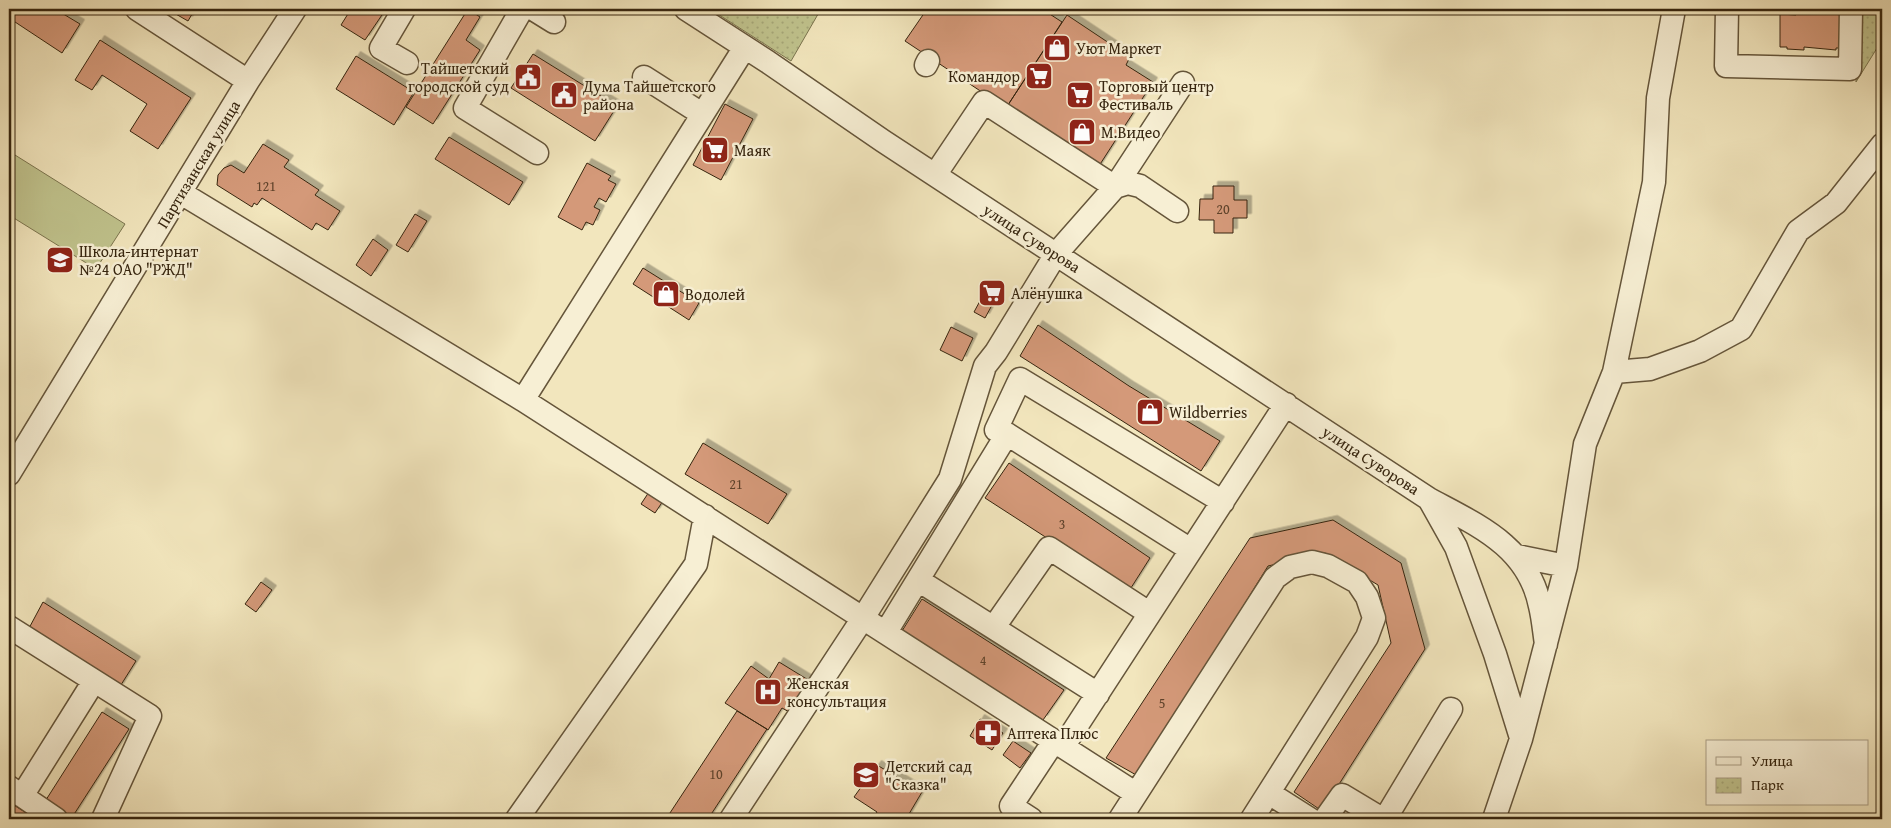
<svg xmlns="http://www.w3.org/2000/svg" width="1891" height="828" viewBox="0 0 1891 828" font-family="'Gentium Book Plus',serif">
	<defs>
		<pattern id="park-dots" width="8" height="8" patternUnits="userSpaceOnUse" patternTransform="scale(1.25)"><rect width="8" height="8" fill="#c0c38d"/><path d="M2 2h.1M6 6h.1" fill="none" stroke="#a6a778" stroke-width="1.8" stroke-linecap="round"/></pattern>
		<filter id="shadow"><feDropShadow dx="4.5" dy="-4.5" stdDeviation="0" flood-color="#0004"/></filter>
	</defs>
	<rect width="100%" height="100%" fill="#f2e6bd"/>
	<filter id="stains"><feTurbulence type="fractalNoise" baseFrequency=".004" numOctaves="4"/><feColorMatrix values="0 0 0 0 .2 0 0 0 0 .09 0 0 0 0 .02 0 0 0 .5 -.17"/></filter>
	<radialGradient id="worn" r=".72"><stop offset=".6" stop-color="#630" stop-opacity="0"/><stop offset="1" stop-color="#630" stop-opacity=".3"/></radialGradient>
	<path fill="#c0c38d" stroke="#7b744e" d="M15 155 125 224 96 269 9 215V166Z"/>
	<path fill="url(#park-dots)" stroke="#7b744e" d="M710 9H821L791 61Z
		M1857 9H1882V40L1856 82Z"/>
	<path fill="#d49979" stroke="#36250f" filter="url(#shadow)" d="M9 9H55L80 24 62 53 9 18Z
		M177 9H195L188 21 174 13Z
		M351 9H386L365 40 341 25Z
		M468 9 480 17 466 40 480 50 433 124 406 107Z
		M927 9H1042L1062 22 1006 108 905 41Z
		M1796 12 1845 15 1844 48H1836V50L1804 47V50L1787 49V47H1780V14L1796 15Z
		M1067 15 1130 57 1126 65 1153 82 1097 169 1006 108Z
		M100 40 191 98 158 149 130 131 147 104 102 75 92 90 75 80Z
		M533 54 617 106 595 141 511 88Z
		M356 56 414 92 394 125 336 89Z
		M725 104 753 119 721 180 693 165Z
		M449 137 523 182 509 205 435 159Z
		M263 144 289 160 284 167 319 190 315 195 340 211 328 230 316 223 312 230 262 198 257 205 254 203 252 207 217 185 218 175 224 168 231 165 244 173Z
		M587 163 611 176 608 180 616 184 606 202 599 198 594 207 600 210 593 225 586 222 582 230 558 217Z
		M1213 186H1234V200H1247V218H1233V233H1214V220H1199L1200 199H1213Z
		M415 214 427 221 408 252 396 245Z
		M373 239 388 250 371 276 356 265Z
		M643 268 699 303 689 320 633 284Z
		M987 288 998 294 985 318 974 312Z
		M1038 325 1129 386 1220 441 1201 471 1020 356Z
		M951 327 973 338 962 361 940 350Z
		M703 443 787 494 768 524 685 474Z
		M1009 463 1150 558 1129 591 985 498Z
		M649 492 663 501 655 513 641 504Z
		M1333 520 1401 563 1425 649 1322 811 1294 792 1391 643 1378 585 1325 553 1268 566 1138 776 1106 758 1250 538Z
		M261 582 272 590 256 612 245 604Z
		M922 599 1064 690 1043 720 902 631Z
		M43 602 136 661 119 688 28 630Z
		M779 662 810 681 791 713 782 708 768 730 725 703 751 666 769 679Z
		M737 711 767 729 708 819H666Z
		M102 712 129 729 71 819H69L44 803Z
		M980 719 1003 733 992 750 970 736Z
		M1013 741 1031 753 1020 768 1003 755Z
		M877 765 922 792 906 819H873L877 812 854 797Z
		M9 802 36 819H9Z"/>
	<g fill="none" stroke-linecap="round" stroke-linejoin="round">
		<g stroke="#65553a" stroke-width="25">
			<path id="minor" d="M137 9 248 81
				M404 9 381 48 407 63
				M522 9 465 108 537 153
				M533 9 554 22
				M686 9 768 62 883 141 1429 499C1477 525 1528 546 1540 606 1543 618 1544 631 1546 644
				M1727 9 1726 66 1850 69 1851 9
				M926 65 928 61
				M644 77 702 114
				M935 175 984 102 1115 187 1183 83
				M181 193 523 400 1135 793
				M1614 372 1650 369 1700 351 1741 329 1798 231 1836 203 1882 145
				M523 400 745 47
				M9 474 248 81 295 9
				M1429 499 1456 547 1495 654 1521 738
				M1191 550 1007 434 996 430 1020 379 1223 502
				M1517 556 1566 566
				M918 580 1098 694
				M9 627 150 716 103 819
				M994 627 1049 548 1149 613
				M886 632 1007 434
				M1063 747 1286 404
				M9 787 56 819
				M1269 793 1310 819
				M22 796 94 681
				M517 819 696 564 705 516
				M731 819 863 618 950 479 985 366 996 352 1056 254 1115 187 1128 183 1140 186 1177 211
				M1031 819 1011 806 1054 741
				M1120 819 1275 578 1290 567 1312 562 1328 566 1357 582 1367 597 1374 618 1367 637 1252 819
				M1325 819 1342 795 1382 819
				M1385 819 1451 709
				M1494 819 1521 739 1566 566 1585 444 1614 372 1654 182 1658 98 1674 9"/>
		</g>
		<use href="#minor" stroke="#f7efd4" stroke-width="22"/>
	</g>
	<defs>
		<g id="shop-square" transform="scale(1.4375)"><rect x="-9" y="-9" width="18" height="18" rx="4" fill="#8f2418" stroke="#f7efd4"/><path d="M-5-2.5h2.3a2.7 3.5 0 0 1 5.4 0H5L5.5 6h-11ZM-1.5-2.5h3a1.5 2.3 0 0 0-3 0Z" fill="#fff"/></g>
		<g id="supermarket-square" transform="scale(1.4375)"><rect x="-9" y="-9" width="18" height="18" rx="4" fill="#8f2418" stroke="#f7efd4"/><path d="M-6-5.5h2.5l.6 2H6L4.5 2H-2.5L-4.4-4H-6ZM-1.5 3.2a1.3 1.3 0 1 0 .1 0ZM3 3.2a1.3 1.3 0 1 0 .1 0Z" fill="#fff"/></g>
		<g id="civic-square" transform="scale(1.4375)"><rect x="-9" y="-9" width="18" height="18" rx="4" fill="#8f2418" stroke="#f7efd4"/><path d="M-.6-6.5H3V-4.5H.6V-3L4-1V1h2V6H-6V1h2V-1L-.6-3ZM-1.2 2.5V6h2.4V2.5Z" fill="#fff"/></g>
		<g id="school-square" transform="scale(1.4375)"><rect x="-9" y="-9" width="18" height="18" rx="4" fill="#8f2418" stroke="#f7efd4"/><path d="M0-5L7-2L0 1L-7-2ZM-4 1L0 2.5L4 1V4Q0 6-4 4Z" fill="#fff"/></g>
		<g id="hospital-square" transform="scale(1.4375)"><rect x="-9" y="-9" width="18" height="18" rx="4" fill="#8f2418" stroke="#f7efd4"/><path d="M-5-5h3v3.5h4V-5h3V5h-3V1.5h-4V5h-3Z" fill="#fff"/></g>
		<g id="pharmacy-square" transform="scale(1.4375)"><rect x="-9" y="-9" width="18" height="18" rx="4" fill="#8f2418" stroke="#f7efd4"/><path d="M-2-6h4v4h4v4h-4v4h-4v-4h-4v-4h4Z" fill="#fff"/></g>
	</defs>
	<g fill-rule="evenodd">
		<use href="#shop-square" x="1057" y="48"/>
		<use href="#supermarket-square" x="1039" y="76"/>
		<use href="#civic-square" x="528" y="77"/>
		<use href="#civic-square" x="564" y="95"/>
		<use href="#supermarket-square" x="1080" y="95"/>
		<use href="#shop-square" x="1082" y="132"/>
		<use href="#supermarket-square" x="715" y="150"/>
		<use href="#school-square" x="60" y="260"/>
		<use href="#supermarket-square" x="992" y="293"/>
		<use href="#shop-square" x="666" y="294"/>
		<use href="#shop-square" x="1150" y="412"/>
		<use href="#hospital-square" x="768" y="692"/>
		<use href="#pharmacy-square" x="988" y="733"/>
		<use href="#school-square" x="866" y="775"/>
	</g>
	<g text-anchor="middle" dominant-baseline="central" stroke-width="5" stroke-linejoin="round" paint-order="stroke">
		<g font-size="14" fill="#5e422a">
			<text x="266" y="186">121</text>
			<text x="1223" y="209">20</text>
			<text x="736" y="484">21</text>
			<text x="1062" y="524">3</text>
			<text x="983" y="660">4</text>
			<text x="1162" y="703">5</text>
			<text x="716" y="774">10</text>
		</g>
		<g font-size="16" fill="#36250f" stroke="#f7efd4" text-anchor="start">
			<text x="1076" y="48">Уют Маркет</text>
			<text x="509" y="68" text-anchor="end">Тайшетский<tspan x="509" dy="18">городской суд</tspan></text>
			<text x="1020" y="76" text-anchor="end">Командор</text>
			<text x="583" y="86">Дума Тайшетского<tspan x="583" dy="18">района</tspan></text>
			<text x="1099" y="86">Торговый центр<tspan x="1099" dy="18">Фестиваль</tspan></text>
			<text x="1101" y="132">М.Видео</text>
			<text x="734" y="150">Маяк</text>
			<text x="79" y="251">Школа-интернат<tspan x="79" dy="18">№24 ОАО "РЖД"</tspan></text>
			<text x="1011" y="293">Алёнушка</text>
			<text x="685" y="294">Водолей</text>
			<text x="1169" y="412">Wildberries</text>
			<text x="787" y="683">Женская<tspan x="787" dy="18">консультация</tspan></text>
			<text x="1007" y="733">Аптека Плюс</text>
			<text x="885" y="766">Детский сад<tspan x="885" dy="18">"Сказка"</tspan></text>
		</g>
		<g font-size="16" fill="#36250f" stroke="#f7efd4">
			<text transform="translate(198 164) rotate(-59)">Партизанская улица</text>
			<text transform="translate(1032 238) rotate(33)">улица Суворова</text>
			<text transform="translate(1371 460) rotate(33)">улица Суворова</text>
		</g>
	</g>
	<rect width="1891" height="828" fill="none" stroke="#f2e6bd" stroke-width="30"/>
	<rect x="10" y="10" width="1871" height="808" fill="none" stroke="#36250f" stroke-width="2.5"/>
	<rect x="15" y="15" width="1861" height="798" fill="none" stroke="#36250f"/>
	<rect x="1706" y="740" width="162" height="65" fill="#f7efd4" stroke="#aa9e85"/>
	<rect x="1716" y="757" width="25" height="8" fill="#f7efd4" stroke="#aa9e85"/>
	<text x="1751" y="766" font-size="15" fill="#36250f">Улица</text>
	<rect x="1716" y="778" width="25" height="15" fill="url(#park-dots)" stroke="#aa9e85"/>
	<text x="1751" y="790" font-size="15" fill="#36250f">Парк</text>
	<rect width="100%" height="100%" filter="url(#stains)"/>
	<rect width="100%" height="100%" fill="url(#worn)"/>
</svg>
